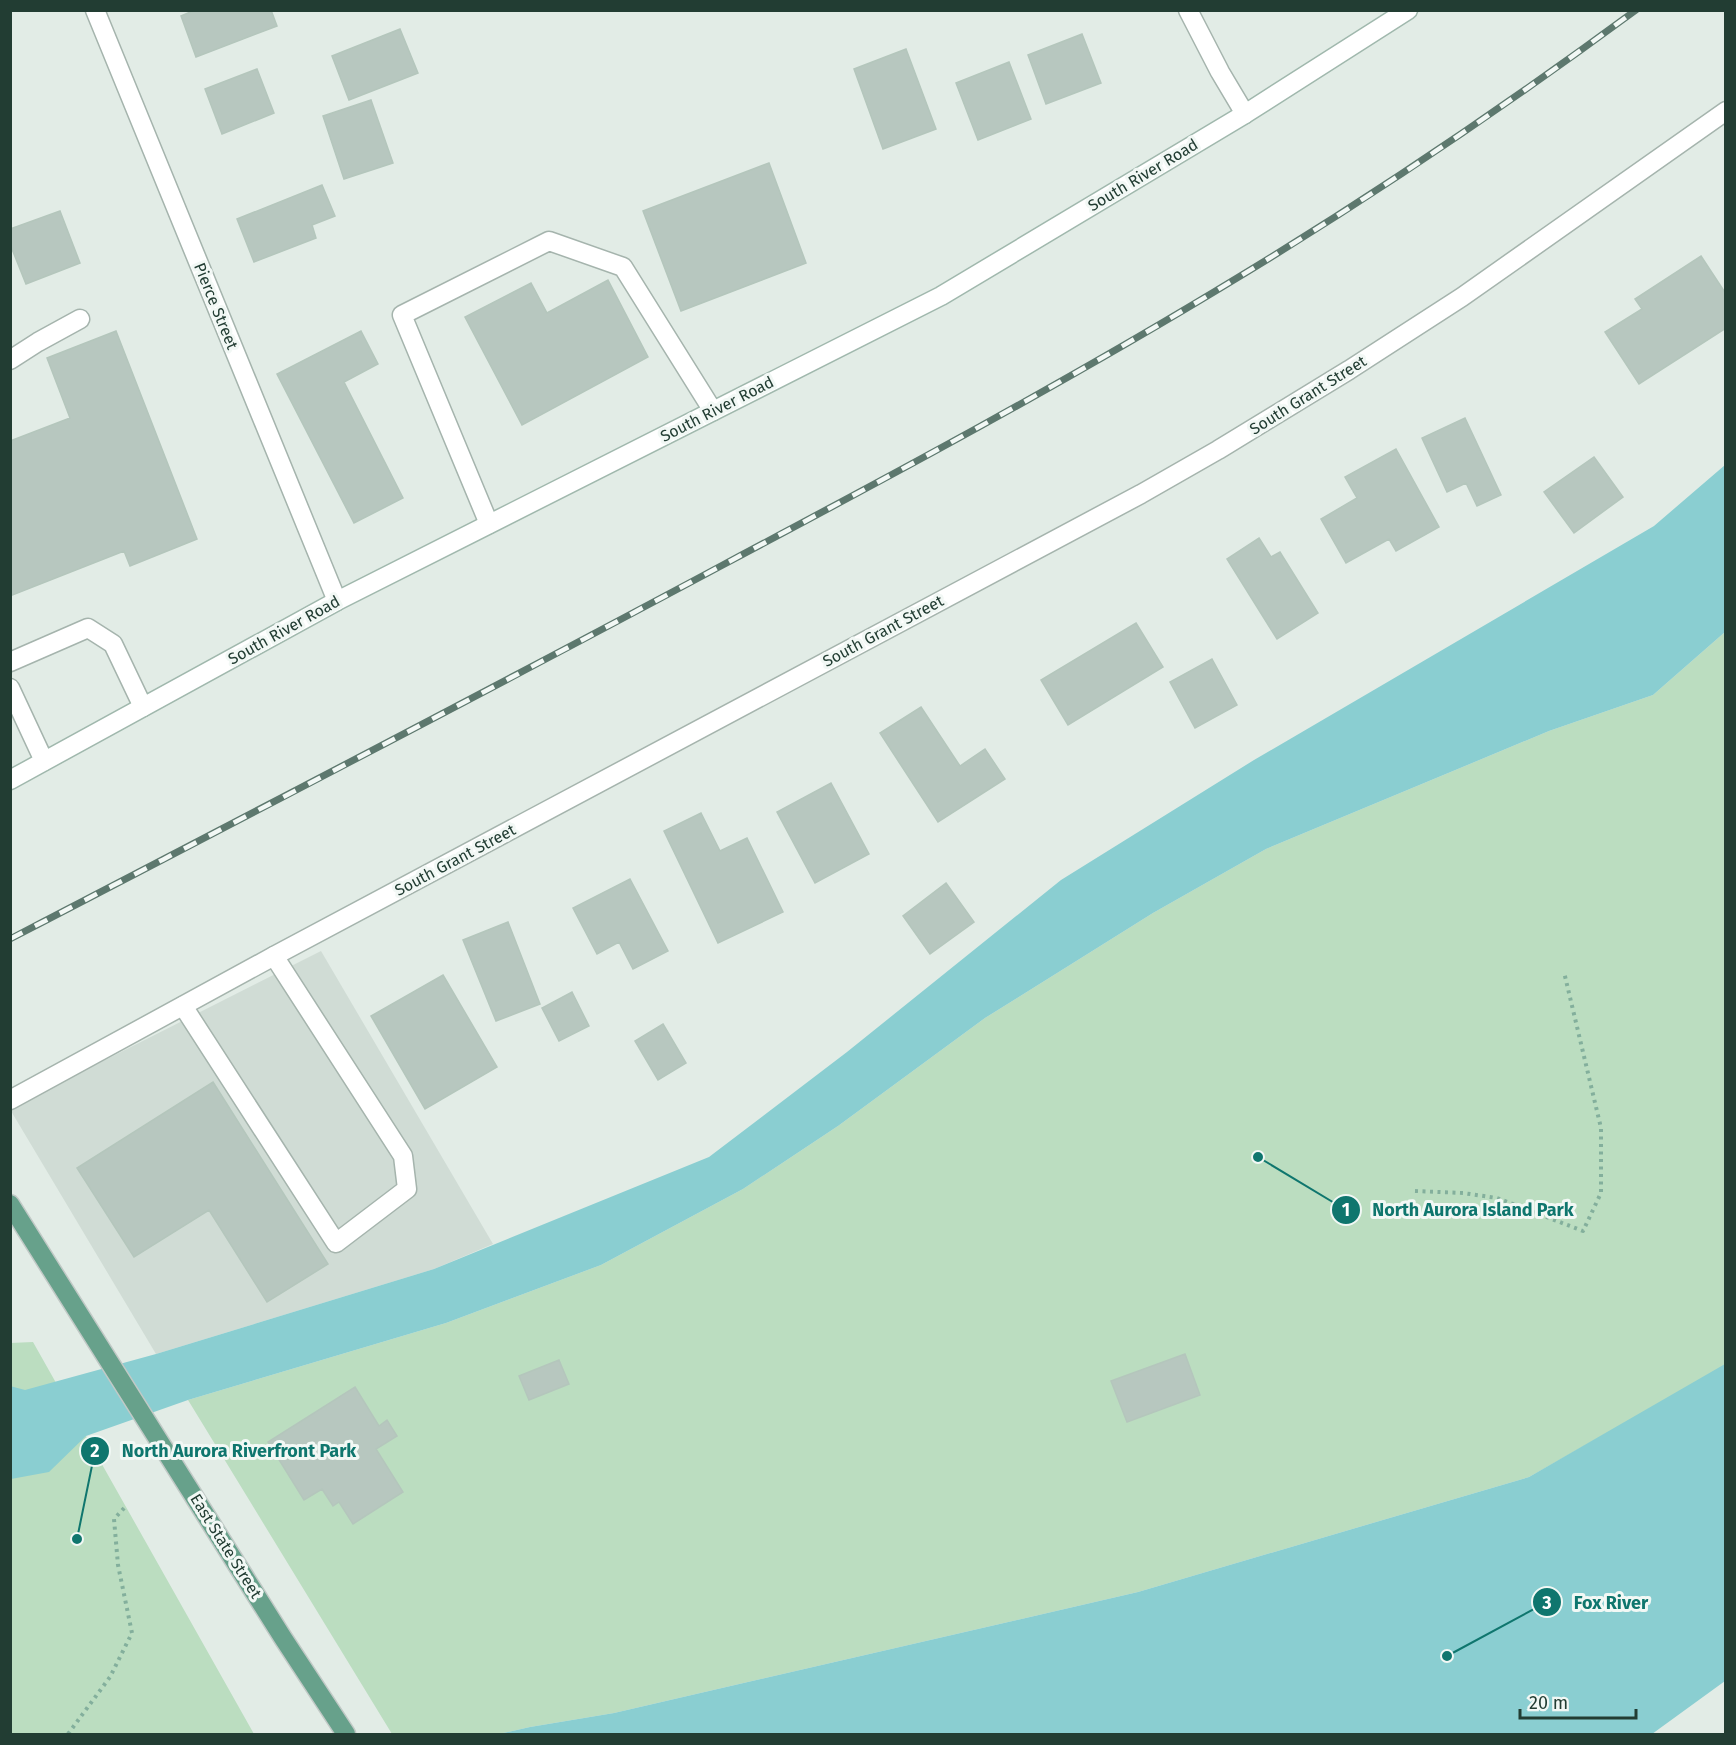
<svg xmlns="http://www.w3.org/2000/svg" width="1736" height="1745" viewBox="0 0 1736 1745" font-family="'Fira Sans',sans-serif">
	<rect width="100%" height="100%" fill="#e2ece6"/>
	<path fill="#d0dcd5" d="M321 951 493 1244 434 1269 156 1354 11 1111 10 1108Z"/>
	<path fill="#bbddc0" d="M1725 632V1364L1720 1369 1529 1477 1138 1592 614 1713 530 1727 499 1734H392L188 1400 446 1323 601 1265 743 1189 838 1126 985 1018 1153 913 1266 849 1549 731 1653 695Z
		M33 1342 254 1734H11L10 1343Z"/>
	<path fill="#8aced1" d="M1725 465V632L1653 695 1549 731 1266 849 1153 913 985 1018 838 1126 743 1189 601 1265 446 1323 188 1400 86 1436 49 1472 11 1479 10 1386 25 1390 156 1354 434 1269 709 1157 847 1052 1061 880 1254 760 1654 526Z
		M1725 1364V1681L1652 1734H499L530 1727 614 1713 1138 1592 1529 1477Z"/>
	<path fill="#b7c7bf" stroke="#b4c6bc" stroke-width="1.5" d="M195 10H271L277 26 196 57 181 16Z
		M400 29 418 73 349 100 332 56Z
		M1082 34 1101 83 1046 104 1028 55Z
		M906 49 936 129 883 149 854 69Z
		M1009 62 1031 119 978 140 956 83Z
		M257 69 274 113 222 134 205 89Z
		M371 100 393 163 344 179 323 116Z
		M769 163 806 263 681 311 643 211Z
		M322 185 335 216 312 225 316 238 254 262 237 219Z
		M60 211 80 263 26 284 10 244V229Z
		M1701 256 1726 294V328L1639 384 1605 332 1642 309 1635 299Z
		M608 280 648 357 522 425 465 317 531 283 547 313Z
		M116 331 197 539 130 566 124 551 10 596V441L70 418 47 358Z
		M361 331 378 364 344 382 403 498 354 523 277 374Z
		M1465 418 1501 495 1477 506 1466 483 1447 492 1422 438Z
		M1396 449 1439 527 1396 551 1389 539 1346 563 1321 519 1357 498 1345 477Z
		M1594 457 1623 497 1574 533 1544 492Z
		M1259 538 1271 557 1280 552 1318 613 1277 639 1227 559Z
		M1136 623 1163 667 1068 725 1041 680Z
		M1212 659 1237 705 1195 728 1170 682Z
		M921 707 960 766 985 749 1005 779 938 822 880 733Z
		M831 783 869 854 815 883 777 812Z
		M701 813 720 851 747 838 783 912 718 943 664 831Z
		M630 879 668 951 633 969 619 942 597 954 573 908Z
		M946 883 974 922 930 954 903 916Z
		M508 922 540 1004 496 1021 463 940Z
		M443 975 497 1067 425 1109 371 1016Z
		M572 992 589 1026 559 1041 542 1008Z
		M663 1024 686 1063 658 1080 635 1041Z
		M213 1082 328 1264 267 1302 209 1210 134 1257 77 1168Z
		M1185 1354 1200 1395 1127 1422 1111 1381Z
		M559 1360 569 1384 529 1400 519 1376Z
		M355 1387 379 1426 387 1420 397 1436 376 1449 403 1492 353 1524 339 1502 333 1506 322 1489 304 1500 268 1442Z"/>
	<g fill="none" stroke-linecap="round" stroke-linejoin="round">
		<g stroke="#a5b4ad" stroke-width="21">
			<path id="lane" d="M10 360 38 342 80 319
				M489 524 402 315 549 241 623 267 713 411
				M10 662 88 628 113 644 143 707
				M10 688 44 761
				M183 1006 336 1243 407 1189 403 1156 274 956"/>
		</g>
		<g stroke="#a5b4ad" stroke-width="21">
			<path id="street" d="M95 10 337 601
				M1188 10 1220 72 1245 114
				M10 1100 274 956 1141 494 1218 450 1349 370 1462 297 1726 111"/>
		</g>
		<g stroke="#a0b8ad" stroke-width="21">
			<path id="secondary" d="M10 780 337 601 941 296 1245 114 1408 10"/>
		</g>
		<g stroke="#c1c9c6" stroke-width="21">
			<path id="primary" d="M10 1204 283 1638 346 1734"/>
		</g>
		<path stroke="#83af9c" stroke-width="4" stroke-dasharray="3 4.5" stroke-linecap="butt" d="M1415 1191 1463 1193 1497 1198 1583 1231 1601 1193V1128L1564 972
			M68 1734 110 1677 132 1633 118 1565 114 1519 126 1506"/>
		<use href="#lane" stroke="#fff" stroke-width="18"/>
		<use href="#street" stroke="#fff" stroke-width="18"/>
		<use href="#secondary" stroke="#fff" stroke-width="18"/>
		<use href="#primary" stroke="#67a18b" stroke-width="18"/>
		<g stroke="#5d786e" stroke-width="7">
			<path id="rail" d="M10 939C247 816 484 693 719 567 894 474 1068 381 1237 278 1374 195 1507 105 1636 10"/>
		</g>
		<use href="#rail" stroke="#f2f8f5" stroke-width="4.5" stroke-dasharray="14" stroke-linecap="butt"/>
	</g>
	<g text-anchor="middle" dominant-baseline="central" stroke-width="6" stroke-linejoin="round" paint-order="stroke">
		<g font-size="16" fill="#223d33" stroke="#f2f8f5">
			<text transform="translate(1143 175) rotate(-31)">South River Road</text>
			<text transform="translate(216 306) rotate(68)">Pierce Street</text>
			<text transform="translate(1308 395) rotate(-32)">South Grant Street</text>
			<text transform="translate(717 409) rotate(-27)">South River Road</text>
			<text transform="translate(284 630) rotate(-29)">South River Road</text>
			<text transform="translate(883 631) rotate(-28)">South Grant Street</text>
			<text transform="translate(455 860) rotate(-28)">South Grant Street</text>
			<text transform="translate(226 1546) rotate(58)">East State Street</text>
		</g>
	</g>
	<path fill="none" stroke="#0f766e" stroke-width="2" d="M1258 1157L1346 1210M77 1539L95 1451M1447 1656L1547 1602"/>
	<g fill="#0f766e" stroke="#f2f8f5" stroke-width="2">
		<circle cx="1258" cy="1157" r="6"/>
		<circle cx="77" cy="1539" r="6"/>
		<circle cx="1447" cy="1656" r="6"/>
		<circle cx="1346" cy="1210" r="15"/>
		<circle cx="95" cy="1451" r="15"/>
		<circle cx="1547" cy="1602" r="15"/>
	</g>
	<g font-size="18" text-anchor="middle" font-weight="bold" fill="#fff">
		<text x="1346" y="1216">1</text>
		<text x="95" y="1457">2</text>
		<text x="1547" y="1609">3</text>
	</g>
	<g font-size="18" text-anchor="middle" font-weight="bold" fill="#0f766e" stroke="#f2f8f5" stroke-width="6" stroke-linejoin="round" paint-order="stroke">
		<text x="1473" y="1216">North Aurora Island Park</text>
		<text x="239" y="1457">North Aurora Riverfront Park</text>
		<text x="1611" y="1609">Fox River</text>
	</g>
	<rect width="1736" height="1745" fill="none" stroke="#223d33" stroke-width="24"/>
	<path d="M1520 1709v9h116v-9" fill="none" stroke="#223d33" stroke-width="3"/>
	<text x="1529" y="1709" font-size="18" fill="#223d33" stroke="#f2f8f5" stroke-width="4.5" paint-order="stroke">20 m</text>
</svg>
